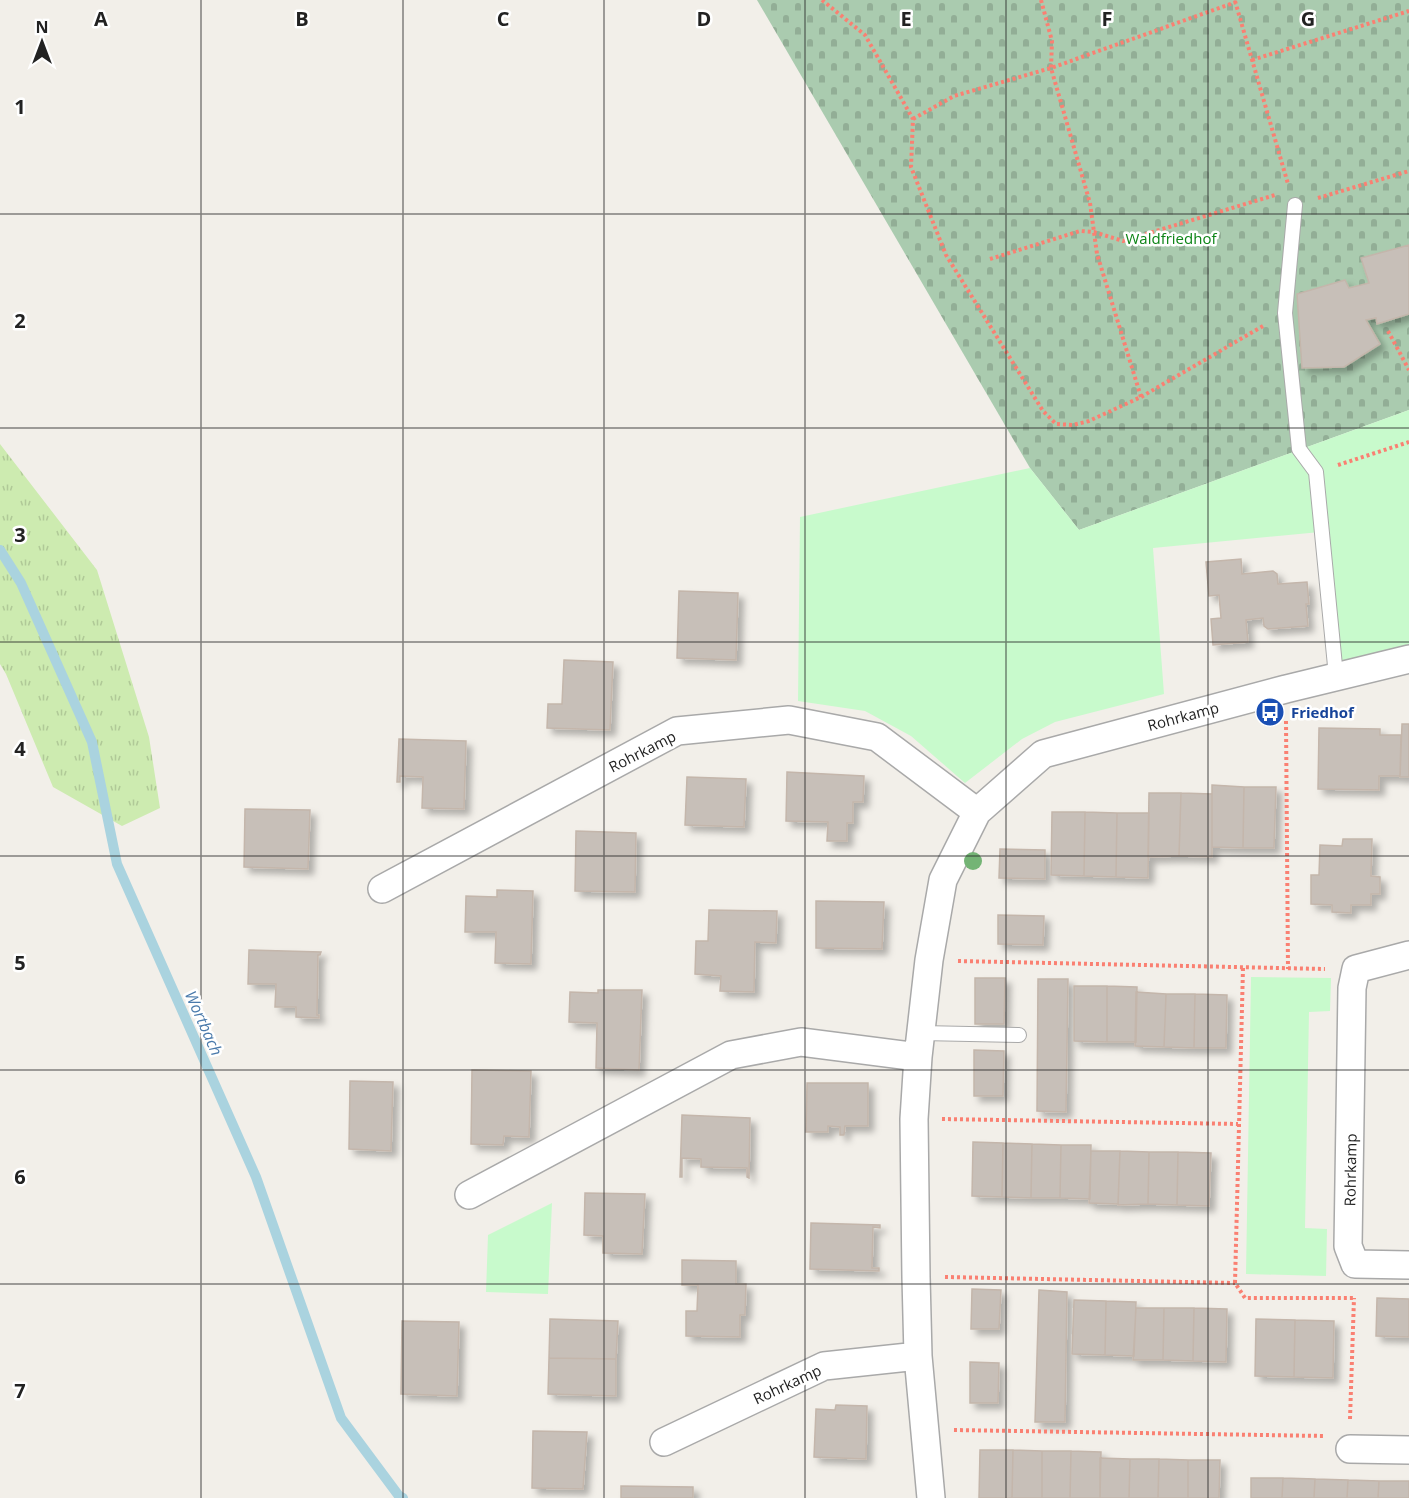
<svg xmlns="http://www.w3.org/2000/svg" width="1409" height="1498" viewBox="0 0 1409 1498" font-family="'Open Sans',sans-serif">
	<defs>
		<pattern id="grass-tufts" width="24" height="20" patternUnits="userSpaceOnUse" patternTransform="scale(1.5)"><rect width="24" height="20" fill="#cdebb0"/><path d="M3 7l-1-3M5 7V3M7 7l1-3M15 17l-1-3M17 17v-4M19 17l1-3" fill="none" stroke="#b0c997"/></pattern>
		<pattern id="cemetery-stones" width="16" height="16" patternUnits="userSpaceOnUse" patternTransform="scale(1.5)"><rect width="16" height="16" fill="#aacbaf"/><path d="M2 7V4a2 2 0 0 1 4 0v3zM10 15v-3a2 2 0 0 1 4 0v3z" fill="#92ae96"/></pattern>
		<filter id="shadow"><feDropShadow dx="5.5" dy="5.5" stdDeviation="3" flood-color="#0004"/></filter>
	</defs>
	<rect width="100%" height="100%" fill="#f2efe9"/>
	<path fill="url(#grass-tufts)" d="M0 444 97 570 149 737 160 808 122 826 53 787 6 674 0 664Z"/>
	<path fill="url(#cemetery-stones)" d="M757 0H1409V410L1079 530 1030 468Z"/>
	<path fill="#c8facc" d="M1409 410V650L1336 664 1320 532 1153 548 1164 694 1055 722 1022 739 965 783 911 736 865 711 798 701 800 517 1030 468 1079 530Z
		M1251 977 1331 978 1330 1011 1309 1012 1305 1228 1327 1229 1326 1276 1246 1274Z
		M552 1203 548 1294 486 1292 488 1235Z"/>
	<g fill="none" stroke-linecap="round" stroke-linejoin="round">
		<path stroke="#aad3df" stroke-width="10" d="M0 550 21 583 92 742 117 864 256 1177 341 1418 399 1496 403 1498"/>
	</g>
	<path fill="#c7bfb8" stroke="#c4b6ab" stroke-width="1.5" filter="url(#shadow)" d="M1409 245V314L1377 324 1376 318 1366 320 1380 344 1344 367 1302 368 1297 294 1345 280 1349 288 1369 283 1361 258Z
		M1241 559 1242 574 1273 571 1277 574 1278 584 1307 582 1309 604H1306L1308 626 1268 629 1264 626 1263 618 1246 620 1248 642 1213 645 1211 619 1221 618 1219 595 1209 596 1206 562Z
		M679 591 738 593 736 660 677 658Z
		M564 660 613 662 610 730 547 728 548 704H562Z
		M1402 724H1409V777H1400Z
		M1319 728 1380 729V735H1401L1400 776H1379V790L1318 789Z
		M399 739 466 741 464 809 422 808 423 777 400 776V782H397Z
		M787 772 864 776 863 802H853V823H847V841H827L828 822 786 821Z
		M687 777 746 779 744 827 685 825Z
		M1212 785 1244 787 1243 848 1212 847Z
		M1244 787H1276L1274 848H1243Z
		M1149 793H1181L1179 856 1148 857Z
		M1181 793 1212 794V857L1179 856Z
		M245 809 310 810 308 869 244 867Z
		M1052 812H1085L1084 876 1051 875Z
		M1085 812 1117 813 1116 877 1084 876Z
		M1117 813H1149L1148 878 1116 877Z
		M576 831 636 833 635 892 575 891Z
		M1343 839H1372L1371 876 1380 877V894H1371V905H1351V913L1332 912V905L1311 904V875H1319L1320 845 1342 846Z
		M1000 849 1045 850V879L999 878Z
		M497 890 533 891 531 964 495 963 496 932H465L466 896 497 897Z
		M816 901 884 902 882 949 816 948Z
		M709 910 777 911 776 943 755 942 754 992 720 991 721 976 695 974 696 941H708Z
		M998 915 1044 916 1043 945 998 944Z
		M249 950 321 952 320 955H318L317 1015H319V1018L296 1017V1007H275L276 984H248Z
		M975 978H1005L1004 1024H975Z
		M1038 979H1068L1066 1112 1037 1111Z
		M1074 986H1107V1042L1074 1041Z
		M1107 986 1137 987 1136 1042H1107Z
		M598 990H642L639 1070 596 1068 597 1023 569 1022 570 992 598 993Z
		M1136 992 1166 994 1164 1047 1135 1046Z
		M1166 994H1195L1194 1048 1164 1047Z
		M1195 994 1227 995 1226 1048H1194Z
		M974 1050 1004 1051 1003 1096H974Z
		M472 1070 531 1071 529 1137 504 1136 503 1145 471 1144Z
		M350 1081 393 1082 391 1151 349 1149Z
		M807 1083H868V1126H845L844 1135H840V1127L828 1126V1132H806Z
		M682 1115 750 1118 749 1178 747 1177V1168L701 1167V1159L682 1158V1177H680Z
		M973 1142 1003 1143 1002 1197 972 1196Z
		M1003 1143 1032 1144 1031 1198 1002 1197Z
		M1032 1144 1061 1145 1060 1198H1031Z
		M1061 1145H1091L1090 1199 1060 1198Z
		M1091 1151H1120L1118 1204 1089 1203Z
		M1120 1151 1149 1152 1148 1204 1118 1205Z
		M1149 1152H1178L1177 1205 1148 1204Z
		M1178 1152 1211 1153 1209 1206 1177 1205Z
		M585 1193 645 1194 642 1254 603 1253V1236L584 1235Z
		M811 1223 880 1225V1228L873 1227 872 1268H879V1271L810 1269Z
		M682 1260 736 1261V1284H746L745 1315H740V1337L686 1336V1311H697L698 1285H682Z
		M972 1289 1001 1290 999 1329H971Z
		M1039 1290 1067 1292 1065 1422H1035Z
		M1377 1298 1409 1299V1337L1376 1336Z
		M1074 1300 1106 1301 1105 1355 1072 1354Z
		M1106 1301 1136 1302 1134 1356 1105 1355Z
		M1136 1308H1164L1163 1360H1133Z
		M1164 1308H1194L1193 1361 1163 1360Z
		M1194 1308 1227 1309 1226 1362 1193 1361Z
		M550 1319 618 1321 616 1359 549 1358Z
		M1256 1319 1295 1320 1294 1377 1255 1376Z
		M1295 1320 1334 1321 1333 1378 1294 1377Z
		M402 1321 459 1322 457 1396 401 1394Z
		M549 1358 616 1359V1396L548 1394Z
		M970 1362 999 1363 998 1403H970Z
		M836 1405 867 1406 866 1459 814 1457 816 1409 835 1410Z
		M533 1431 587 1432 583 1489 532 1488Z
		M980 1450H1013L1012 1498H979Z
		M1013 1450 1042 1451V1498H1012Z
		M1042 1451H1071L1070 1498H1042Z
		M1071 1451 1101 1452 1100 1498H1070Z
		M1100 1458 1130 1459 1129 1498H1100Z
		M1130 1459H1159L1158 1498H1129Z
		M1159 1459 1188 1460V1498H1158Z
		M1188 1460H1220L1219 1498H1188Z
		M1251 1478H1283L1282 1498H1251Z
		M1283 1478 1315 1479 1314 1498H1282Z
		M1315 1479 1348 1480 1347 1498H1314Z
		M1348 1480 1379 1481 1378 1498H1347Z
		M1379 1481H1409V1498H1378Z
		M621 1486 693 1487V1498H621Z"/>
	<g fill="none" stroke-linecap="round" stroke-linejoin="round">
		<g stroke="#a9a9a9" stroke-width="16">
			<path id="lane" d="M1295 205 1285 313 1299 449 1316 472 1336 676
				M921 1033 1019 1035"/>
		</g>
		<g stroke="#a9a9a9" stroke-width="30">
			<path id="street" d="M382 889 677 731 789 720 877 737 977 812
				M1409 955 1356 969 1352 988 1348 1246 1355 1264 1409 1265
				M469 1195 731 1055 801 1042 918 1057
				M664 1442 824 1366 918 1356
				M1350 1449 1409 1450
				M931 1498 918 1356 916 1277 914 1119 918 1057 929 960 943 880 977 812 1043 754 1286 689 1409 659"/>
		</g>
		<path stroke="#fa8072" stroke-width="4" stroke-dasharray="3 3" stroke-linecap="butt" d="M822 0 865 35 913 119 911 167 946 255 1043 411 1056 424 1073 425 1089 421 1141 397 1263 326
			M1041 0 1052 41 1051 68 1090 203 1097 254 1141 397
			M1235 1 1288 184
			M1252 60 1409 11
			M913 119 954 96 1051 68 1236 2
			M1318 198 1409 171
			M990 259 1080 231 1094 232 1123 241 1275 195
			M1388 331 1409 370
			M1338 465 1409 442
			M1286 721 1288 969
			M958 961 1325 969
			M1243 968 1235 1283 1245 1298H1354
			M942 1119 1238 1124
			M945 1277 1235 1283
			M1350 1419 1354 1298
			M954 1430 1325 1436"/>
		<use href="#lane" stroke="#fff" stroke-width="14"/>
		<use href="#street" stroke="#fff" stroke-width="27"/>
	</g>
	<circle fill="#74b475" cx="973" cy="861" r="9"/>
	<path fill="none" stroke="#222" stroke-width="1.5" stroke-opacity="0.55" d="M201 0V1498M403 0V1498M604 0V1498M805 0V1498M1006 0V1498M1208 0V1498M0 214H1409M0 428H1409M0 642H1409M0 856H1409M0 1070H1409M0 1284H1409"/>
	<defs>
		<g id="bus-disc" transform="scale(1.5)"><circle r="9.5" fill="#1a4fb4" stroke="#fff"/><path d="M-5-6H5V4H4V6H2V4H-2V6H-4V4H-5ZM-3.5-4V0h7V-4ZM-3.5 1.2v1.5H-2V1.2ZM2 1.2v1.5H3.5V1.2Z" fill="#fff"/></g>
	</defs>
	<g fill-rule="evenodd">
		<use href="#bus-disc" x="1270" y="712"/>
	</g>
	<g text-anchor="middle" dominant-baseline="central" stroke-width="5" stroke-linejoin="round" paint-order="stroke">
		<g font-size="15" fill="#0c8416" stroke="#fff">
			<text x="1171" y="238">Waldfriedhof</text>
		</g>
		<g font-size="15" font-weight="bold" fill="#164399" stroke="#fff" text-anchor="start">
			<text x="1291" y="712">Friedhof</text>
		</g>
		<g font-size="15" fill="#222" stroke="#fff">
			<text transform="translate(1183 716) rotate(-15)">Rohrkamp</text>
			<text transform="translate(642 751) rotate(-27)">Rohrkamp</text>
			<text transform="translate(1350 1170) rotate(-89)">Rohrkamp</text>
			<text transform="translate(787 1384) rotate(-25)">Rohrkamp</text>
		</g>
		<g font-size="16" font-style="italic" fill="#4a7aab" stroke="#fff">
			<text transform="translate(204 1023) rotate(66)">Wortbach</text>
		</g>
	</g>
	<g font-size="20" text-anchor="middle" font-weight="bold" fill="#222" stroke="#fff" stroke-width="5" stroke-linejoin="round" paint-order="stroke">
		<text x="101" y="26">A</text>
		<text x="302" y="26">B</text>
		<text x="503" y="26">C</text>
		<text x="704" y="26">D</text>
		<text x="906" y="26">E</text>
		<text x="1107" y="26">F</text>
		<text x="1308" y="26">G</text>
		<text x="20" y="114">1</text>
		<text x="20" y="328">2</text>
		<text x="20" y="542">3</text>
		<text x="20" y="756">4</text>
		<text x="20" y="970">5</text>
		<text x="20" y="1184">6</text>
		<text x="20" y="1398">7</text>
	</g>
	<g transform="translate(42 42)" stroke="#ffffff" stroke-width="4.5" paint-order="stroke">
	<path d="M0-4.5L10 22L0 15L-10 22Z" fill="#222222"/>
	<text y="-9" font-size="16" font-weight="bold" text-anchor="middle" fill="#222222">N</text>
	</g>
</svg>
